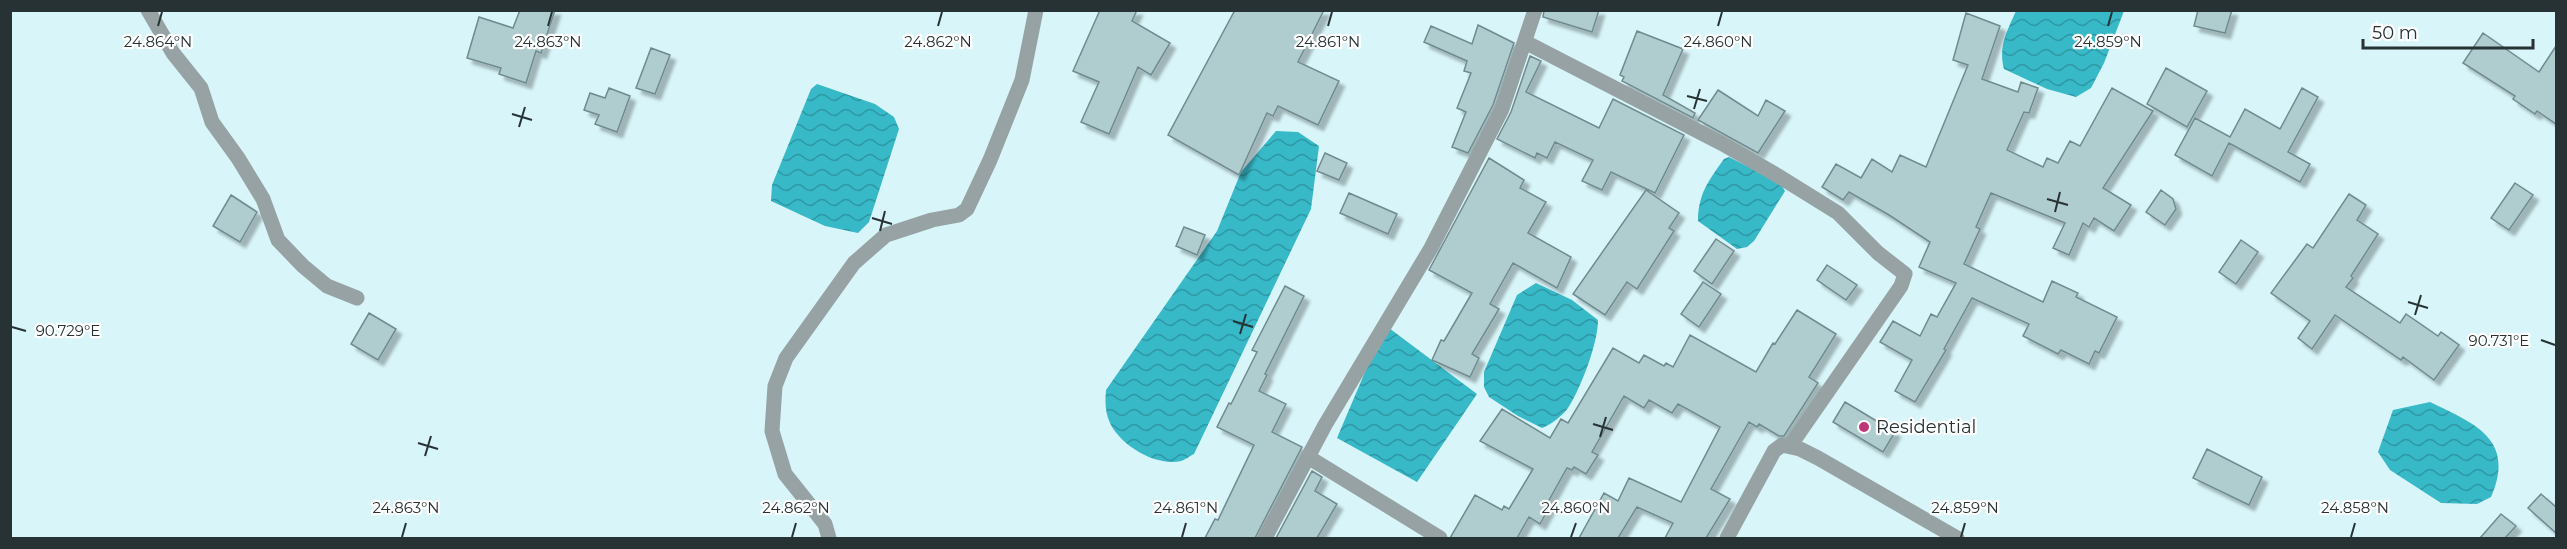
<svg xmlns="http://www.w3.org/2000/svg" width="2567" height="549" viewBox="0 0 2567 549" font-family="Montserrat,sans-serif">
	<defs>
		<pattern id="water-waves" width="16" height="10" patternUnits="userSpaceOnUse" patternTransform="scale(1.5)"><rect width="16" height="10" fill="#37b9c8"/><path d="M0 5q4-4 8 0t8 0" fill="none" stroke="#2e97a3"/></pattern>
		<filter id="shadow"><feDropShadow dx="5.5" dy="5.5" stdDeviation="1.5" flood-color="#0004"/></filter>
	</defs>
	<rect width="100%" height="100%" fill="#d8f5f9"/>
	<path fill="url(#water-waves)" d="M2016 11V10L2124 11 2104 63 2091 88 2076 97 2047 89 2004 69C1998 47 2007 31 2016 11Z
		M817 84 875 104 894 117 899 129 869 222 858 233 825 226 771 201 772 185 811 89Z
		M1276 131 1298 132 1319 146 1311 209 1194 454C1190 456 1185 460 1181 461 1156 467 1120 445 1110 423 1105 412 1105 402 1106 390L1217 231 1241 172Z
		M1729 157 1780 183 1785 191 1754 241 1747 247 1737 249 1698 221C1698 194 1709 180 1724 159Z
		M1536 283 1572 300 1598 320C1598 343 1581 388 1568 408 1563 415 1551 425 1542 428L1518 416 1489 397 1484 387V372L1517 295Z
		M1385 325 1477 394 1417 482 1337 438Z
		M2430 402C2475 424 2516 439 2491 497L2477 504 2441 503 2390 470 2378 452 2393 410Z"/>
	<path fill="#afcccf" stroke="#708b8f" stroke-width="1.5" filter="url(#shadow)" d="M520 10H555L541 53 536 51 526 83 499 74 501 68 467 58 479 17 513 28Z
		M1100 10H1137L1132 21 1170 43 1151 75 1138 67 1109 134 1081 122 1099 82 1073 71Z
		M1235 10H1324L1298 62 1339 81 1318 125 1278 106 1273 116 1267 113 1239 175 1168 135Z
		M1544 10H1599L1592 32 1543 17Z
		M2198 10H2232L2225 33 2194 26Z
		M1966 13 2000 26 1982 79 2018 92 2021 82 2038 88 2029 113 2024 112 2007 150 2043 167 2047 158 2058 163 2070 141 2080 146 2112 88 2153 111 2103 188 2131 205 2114 231 2094 218 2089 227 2083 223 2069 255 2053 248 2065 223 1991 193 1976 227 1980 229 1964 264 2043 302 2052 281 2078 293 2076 297 2117 317 2099 353 2095 351 2089 364 2061 350 2058 354 2023 336 2029 324 1972 298 1944 349 1946 350 1915 402 1895 391 1912 360 1880 342 1893 321 1920 336 1931 314 1937 317 1956 283 1919 267 1930 242 1889 215 1849 192 1843 200 1822 187 1836 164 1861 178 1872 159 1892 172 1900 155 1926 167 1968 65 1953 60Z
		M1478 25 1514 43 1493 105 1468 153 1452 147 1466 112 1457 108 1471 73 1464 71 1467 61 1424 42 1431 26 1472 44Z
		M1637 31 1683 49 1663 95 1695 113 1693 118 1622 81 1624 77 1620 75Z
		M2483 33 2539 72 2556 46V124L2537 111 2535 114 2513 99 2515 96 2463 63Z
		M651 48 670 55 655 94 636 88Z
		M1530 56 1541 61 1526 92 1599 128 1613 99 1684 135 1655 193 1611 172 1602 190 1582 181 1593 160 1555 142 1547 158 1537 153 1535 158 1497 139 1511 112Z
		M2166 68 2207 91 2187 127 2147 104Z
		M609 88 630 96 617 132 595 124 599 115 584 110 590 93 605 98Z
		M2302 88 2318 97 2288 152 2310 164 2300 182 2229 143 2212 176 2175 155 2195 118 2230 137 2245 109 2280 129Z
		M1718 90 1758 116 1766 100 1785 111 1758 153 1698 120Z
		M1325 153 1347 163 1339 180 1317 171Z
		M1489 158 1524 180 1520 188 1546 202 1528 233 1571 257 1557 288 1513 263 1490 304 1499 309 1472 354 1479 358 1470 377 1432 360 1441 340 1444 341 1472 293 1429 270Z
		M2515 183 2533 195 2509 230 2491 218Z
		M1646 190 1679 213 1669 228 1674 231 1637 289 1627 282 1605 315 1573 294Z
		M2161 190 2173 199 2176 209 2165 225 2146 212Z
		M1349 193 1397 214 1388 234 1340 213Z
		M2349 194 2366 205 2357 220 2378 234 2351 276 2353 278 2346 287 2400 323 2406 314 2438 336 2441 332 2459 345 2434 380 2403 357 2401 360 2335 315 2312 349 2298 338 2310 321 2271 293 2307 244 2313 248Z
		M231 195 257 212 240 242 213 226Z
		M1184 227 1205 235 1197 255 1176 246Z
		M1716 239 1734 251 1712 284 1694 271Z
		M2241 240 2258 252 2236 284 2219 272Z
		M1827 265 1857 285 1846 300 1817 280Z
		M1703 282 1721 294 1699 327 1681 314Z
		M1285 286 1304 296 1265 374 1267 375 1259 391 1286 404 1272 432 1302 447 1255 538H1205L1215 519 1218 520 1254 445 1217 427 1229 403 1231 404 1257 352 1252 350Z
		M1797 310 1836 334 1809 377 1818 383 1784 436H1779L1759 424 1757 427 1749 422 1711 489 1730 499 1706 538H1665L1673 523 1637 507 1618 538H1579L1604 493 1618 501 1629 478 1681 502 1720 427 1678 404 1672 413 1649 400 1644 408 1624 396 1592 452 1598 455 1586 474 1574 467 1572 470 1567 468 1548 502 1551 504 1540 524 1529 517 1517 538H1450L1475 495 1502 510 1504 506 1509 509 1533 469 1480 441 1502 409 1550 438 1561 419 1568 423 1613 348 1639 363 1644 355 1664 366 1666 363 1673 367 1690 335 1756 372 1773 343 1775 344Z
		M369 313 396 329 378 360 351 344Z
		M1845 402 1895 432 1883 452 1833 422Z
		M2207 449 2262 477 2249 505 2193 478Z
		M1312 471 1322 477 1315 491 1337 504 1317 538H1276Z
		M2541 494 2556 507V533L2528 508Z
		M2501 514 2516 526 2505 538H2480Z"/>
	<g fill="none" stroke-linecap="round" stroke-linejoin="round">
		<path stroke="#96a2a3" stroke-width="15" d="M148 10 173 53 201 88 212 122 238 158 263 199 278 240 303 266 327 286 357 298
			M1525 42 1723 144 1780 177 1838 213 1878 253 1905 274 1901 286 1790 446
			M1308 457 1440 538
			M829 538 825 524 785 474 772 431 775 386 786 358 854 263 886 235 932 220 959 215 967 209 990 160 1022 80 1036 10
			M1265 538 1325 425 1431 248 1502 109 1535 10
			M1727 538 1774 451 1782 445 1800 449 1818 458 1957 538"/>
	</g>
	<path fill="none" stroke="#273234" stroke-width="2" d="M158 26 162 12M548 26 552 12M938 26 942 12M1328 26 1332 12M1718 26 1722 12M2108 26 2112 12M1687 96 1707 101M1694 109 1700 89M512 114 532 120M519 127 525 107M2047 199 2068 205M2055 212 2060 192M872 218 892 224M880 231 885 211M2408 302 2428 308M2415 315 2421 295M1233 321 1253 327M12 327 26 331M1240 334 1246 314M2541 340 2555 345M1593 424 1613 430M1600 437 1606 417M418 443 438 449M425 456 431 436M402 537 406 523M792 537 796 523M1182 537 1186 523M1571 537 1576 523M1961 537 1965 523M2351 537 2355 523"/>
	<circle fill="#be3675" stroke="#fff" stroke-width="2" cx="1864" cy="427" r="6"/>
	<g text-anchor="middle" dominant-baseline="central" stroke-width="4.5" stroke-linejoin="round" paint-order="stroke">
		<g font-size="18" fill="#273234" stroke="#fff" text-anchor="start">
			<text x="1876" y="427">Residential</text>
		</g>
	</g>
	<g font-size="15" text-anchor="middle" fill="#273234" stroke="#fff" stroke-width="4.5" stroke-linejoin="round" paint-order="stroke">
		<text x="158" y="47">24.864°N</text>
		<text x="548" y="47">24.863°N</text>
		<text x="938" y="47">24.862°N</text>
		<text x="1328" y="47">24.861°N</text>
		<text x="1718" y="47">24.860°N</text>
		<text x="2108" y="47">24.859°N</text>
		<text x="68" y="336">90.729°E</text>
		<text x="2499" y="346">90.731°E</text>
		<text x="406" y="513">24.863°N</text>
		<text x="796" y="513">24.862°N</text>
		<text x="1186" y="513">24.861°N</text>
		<text x="1576" y="513">24.860°N</text>
		<text x="1965" y="513">24.859°N</text>
		<text x="2355" y="513">24.858°N</text>
	</g>
	<rect width="2567" height="549" fill="none" stroke="#273234" stroke-width="24"/>
	<path d="M2363 39v9h170v-9" fill="none" stroke="#273234" stroke-width="3"/>
	<text x="2372" y="39" font-size="18" fill="#273234" stroke="#ffffff" stroke-width="4.5" paint-order="stroke">50 m</text>
</svg>
